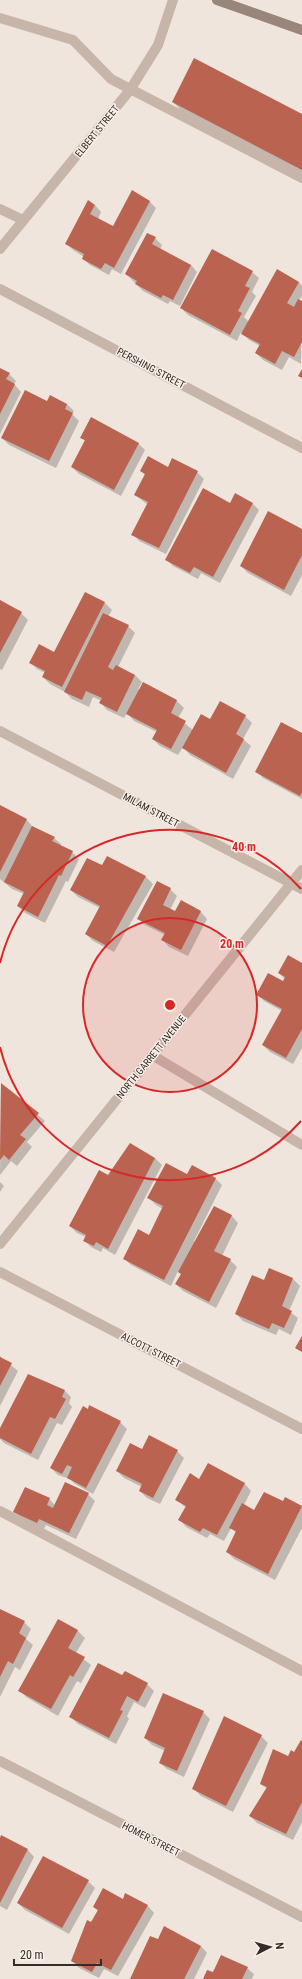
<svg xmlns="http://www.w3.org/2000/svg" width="302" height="1979" viewBox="0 0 302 1979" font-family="'Roboto Condensed',sans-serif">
	<rect width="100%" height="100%" fill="#f0e5dd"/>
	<path fill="#0003" d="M173 102 302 115V173L181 110Z
		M149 201 156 208 121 274 112 269 109 275 90 265 83 259 84 257 73 250 66 243 95 205 101 212 98 219 113 227Z
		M155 238 162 245 160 249 191 265 197 272 180 306 170 301 168 304 143 291 126 274Z
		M252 272 259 278 252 292 256 296 244 317 249 322 299 282 302 286V296L299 300 302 302 301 364 289 357 282 370 263 360 256 353 260 346 249 340 241 332 237 341 188 315 181 308Z
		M0 369 9 374 16 381 14 384 21 392 0 434Z
		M48 402 67 404 74 411 72 414 79 421 56 468 9 445 2 438Z
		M81 437 138 443 145 450 121 496 79 474 72 467 86 442Z
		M169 468 197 472 204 479 166 554 139 541 133 534 148 505 135 495 145 475 142 471Z
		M252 503 259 510 220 583 201 573 198 579 173 566 166 559 230 504Z
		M302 530V575L291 596 248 573 241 566Z
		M86 594 105 603 112 610 108 617 128 626 135 633 118 667 135 675 142 682 138 689 140 690 143 683 177 701 184 708 178 718 193 730 211 720 245 716 252 723 243 739 251 746 233 779 190 755 183 747 178 755 160 746 153 739 157 732 134 721 127 713 124 718 107 710 101 703 102 701 93 697 89 707 72 699 65 692 50 684 43 677 45 673 37 669 31 663 54 653Z
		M0 601 21 613 28 620 2 670 0 669Z
		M302 734V799L263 778 256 771Z
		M0 806 26 819 33 827 54 838 61 844 60 846 72 852 79 859 68 882 66 881 45 923 25 913 18 906 24 894 12 889 0 879Z
		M107 857 146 877 153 884 114 952 93 941 86 934 100 908 78 897 71 890 102 866Z
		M170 889 177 896 170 910 175 913 181 902 201 912 207 919 188 956 169 947 163 940 165 935 145 925 138 918Z
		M302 964V1048L293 1064 270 1052 263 1045 282 1011 264 1001 257 994 283 982 285 979 279 973Z
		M1 1084 45 1121 27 1142 32 1147 17 1166 11 1161 0 1175Z
		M155 1158 162 1165 115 1255 103 1248 101 1252 91 1247 84 1240 86 1237 77 1233 70 1226 108 1177Z
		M188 1175 215 1178 222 1185 194 1241 195 1242 214 1207 232 1216 238 1223 222 1256 230 1260 237 1267 216 1308 183 1291 176 1284 182 1275 178 1271 171 1286 131 1265 124 1258 149 1236 163 1209 156 1205 149 1198Z
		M0 1182 4 1186 0 1192Z
		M270 1269 293 1279 300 1286 289 1311 298 1318 291 1335 279 1329 276 1335 243 1321 236 1314 264 1282Z
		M0 1356 18 1371 0 1406Z
		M65 1391 71 1397 69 1403 72 1407 62 1425 57 1423 38 1460 4 1443 0 1439V1430Z
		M120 1422 127 1429 93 1494 75 1484 70 1479 58 1475 51 1468Z
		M142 1451H177L184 1458 160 1504 147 1498 140 1491 142 1487 124 1478 117 1471Z
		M208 1464 245 1484 251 1491 244 1505 255 1511 283 1503 286 1498 302 1507V1528L275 1580 234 1559 227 1552 236 1533 231 1528 224 1541 210 1534 207 1538 186 1527 180 1520 186 1508 176 1499 200 1480Z
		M88 1494 95 1501 76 1539 46 1525 44 1529 21 1518 14 1511 49 1499 55 1505Z
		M0 1611 24 1622 31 1629 26 1639 33 1645 20 1670 15 1667 0 1697Z
		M59 1620 78 1631 85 1638 76 1653 91 1665 81 1683 77 1681 58 1716 26 1697 20 1690Z
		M122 1677 147 1684 154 1691 145 1708 134 1702 127 1716 129 1719 116 1744 78 1724 71 1717Z
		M203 1712 210 1719 184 1777 167 1769 160 1763 165 1751 152 1745 145 1738Z
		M261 1736 268 1743 233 1812 201 1796 194 1789Z
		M302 1742V1822L293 1840 257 1823 250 1816 267 1789 261 1784 295 1753Z
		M2 1837 28 1850 34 1857 7 1910 0 1906V1839Z
		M88 1881 95 1888 69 1934 25 1910 18 1903Z
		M126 1894 148 1906 154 1913 118 1976 104 1969 99 1978 79 1968 72 1961 98 1911 94 1907 123 1900Z
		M158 1941 201 1946 207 1953 194 1979H131Z
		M247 1968 254 1974 252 1979H204L213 1974Z"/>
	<path fill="#ba6350" d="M194 58 302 114V170L172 102Z
		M132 190 150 201 114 268 105 263 101 269 82 259 84 254 65 244 88 200 95 205 90 214 113 226Z
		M147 233 156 237 152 244 191 265 173 300 163 295 161 298 135 284 137 281 125 274Z
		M212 249 253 271 245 286 250 288 238 311 242 313 230 335 180 308Z
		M277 269 299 282 287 303 294 307 298 299 302 301V342L294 357 282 351 275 364 255 353 260 344 241 334Z
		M0 368 10 373 6 379 15 384 0 414Z
		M302 369V378L298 376Z
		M25 390 47 401 50 395 67 404 65 409 73 413 49 461 1 438Z
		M91 417 139 443 114 490 71 467 85 440 80 438Z
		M148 456 168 467 172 458 198 471 159 548 131 535 148 502 134 495 145 474 140 471Z
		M203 488 230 503 235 493 253 503 213 577 194 567 190 573 165 560Z
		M268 511 302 529V555L284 590 240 566Z
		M85 592 105 602 62 687 42 677 45 671 29 663 39 644 54 652Z
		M0 600 22 612 0 653Z
		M103 613 129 625 108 667 113 670 116 665 135 675 117 712 99 703 102 698 86 691 82 700 64 692Z
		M143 682 177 700 171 713 186 721 171 749 152 739 157 730 126 714Z
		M220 701 246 715 236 734 244 739 226 773 182 748 201 714 210 719Z
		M281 722 302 733V792L300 796 255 772Z
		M0 805 27 819 0 872Z
		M32 826 55 837 52 841 73 851 61 876 59 875 38 917 17 906 24 892 4 882Z
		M107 856 146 876 107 946 85 934 100 906 70 890 87 858 102 865Z
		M157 881 171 888 163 905 175 911 181 900 201 911 181 950 161 940 165 933 137 919Z
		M288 955 302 963V1029L286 1058 262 1045 282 1009 256 995 268 973 283 981 285 977 278 973Z
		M1 1083 39 1113 20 1135 26 1139 9 1160 4 1155 0 1160Z
		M130 1143 155 1158 108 1249 96 1242 94 1246 83 1241 86 1235 69 1226 99 1170 108 1175Z
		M166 1163 187 1174 192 1165 216 1178 164 1280 123 1259 138 1229 149 1235 163 1206 147 1198Z
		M214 1206 232 1215 214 1251 231 1259 209 1302 175 1284 181 1274 178 1272Z
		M269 1268 293 1278 282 1306 292 1311 284 1328 272 1323 269 1329 235 1314 252 1275 264 1280Z
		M302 1336V1352L295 1348Z
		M0 1357 12 1363 0 1386Z
		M28 1374 65 1390 62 1397 66 1399 55 1419 50 1417 31 1454 0 1438V1428Z
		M89 1405 121 1421 86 1488 67 1478 72 1467 67 1465 62 1474 50 1468 83 1406 88 1409Z
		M149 1435 178 1450 153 1498 139 1491 142 1484 116 1471 130 1443 142 1449Z
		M208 1463 245 1483 217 1535 203 1528 200 1532 178 1520 186 1506 175 1500 190 1473 199 1479Z
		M65 1482 89 1493 69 1533 39 1519 37 1523 13 1512 25 1487 50 1498 47 1505 53 1508Z
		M264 1492 283 1501 285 1497 302 1506 268 1574 226 1552 236 1531 229 1528 242 1503 254 1510Z
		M0 1609 25 1621 19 1633 26 1638 13 1664 8 1661 0 1677Z
		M58 1619 78 1630 68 1648 85 1657 73 1677 70 1675 51 1709 18 1691Z
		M98 1663 122 1675 125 1671 148 1683 138 1702 127 1696 120 1710 123 1711 109 1738 69 1717Z
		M163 1693 204 1711 177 1771 159 1763 165 1748 144 1738Z
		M224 1716 262 1735 226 1806 192 1789Z
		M301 1740 302 1741V1802L286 1834 249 1816 267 1787 260 1784 273 1749 288 1756 291 1750 294 1752Z
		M1 1835 28 1849 0 1903V1838Z
		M43 1856 89 1880 62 1928 17 1903Z
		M103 1888 123 1899 125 1893 148 1905 111 1970 97 1963 92 1972 71 1961 87 1920 91 1922 98 1910 93 1907Z
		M164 1926 201 1946 184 1979H130L150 1936 158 1939Z
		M221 1955 248 1967 242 1979H203L207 1970 213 1972Z"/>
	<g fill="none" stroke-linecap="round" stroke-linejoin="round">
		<path stroke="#c7b5aa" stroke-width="10" d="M0 18 73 40 111 79 302 178
			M0 209 23 220
			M152 1055 302 1145
			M0 1511 302 1671"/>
		<path stroke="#c7b5aa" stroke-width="10" d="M0 249 130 90 158 45 173 0
			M0 289 302 448
			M0 731 302 889
			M0 1244 302 870
			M0 1272 302 1429
			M0 1761 302 1917"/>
		<path stroke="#9a857b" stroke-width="10" d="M217 0 302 30"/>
	</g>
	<circle cx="170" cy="1005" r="87" fill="#d62828" fill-opacity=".12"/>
	<g fill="none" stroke="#d62828" stroke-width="2">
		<circle cx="170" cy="1005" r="87"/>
		<path d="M301 1121A175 175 0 0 1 0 1047M0 963A175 175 0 0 1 301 889"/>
	</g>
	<g text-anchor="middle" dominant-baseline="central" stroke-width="3" stroke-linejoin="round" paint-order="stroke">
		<g font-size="10" fill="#352c29" stroke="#f8f0e9">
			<text transform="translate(97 131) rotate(-51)">ELBERT STREET</text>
			<text transform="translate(151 368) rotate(28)">PERSHING STREET</text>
			<text transform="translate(151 810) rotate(28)">MILAM STREET</text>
			<text transform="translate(151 1057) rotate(-51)">NORTH GARRETT AVENUE</text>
			<text transform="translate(151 1350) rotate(27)">ALCOTT STREET</text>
			<text transform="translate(151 1839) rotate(27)">HOMER STREET</text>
		</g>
	</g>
	<circle cx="170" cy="1005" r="6" fill="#d62828" stroke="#f8f0e9" stroke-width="2"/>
	<g font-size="12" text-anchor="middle" font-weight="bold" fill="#d62828" stroke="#f8f0e9" stroke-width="3" stroke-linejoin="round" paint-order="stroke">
		<text x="244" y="851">40 m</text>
		<text x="232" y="948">20 m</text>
	</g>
	<g transform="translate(270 1947) rotate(84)" stroke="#f8f0e9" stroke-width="3" paint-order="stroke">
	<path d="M0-3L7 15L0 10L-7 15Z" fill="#352c29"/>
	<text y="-6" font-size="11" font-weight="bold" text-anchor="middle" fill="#352c29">N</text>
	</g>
	<path d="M14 1959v6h87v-6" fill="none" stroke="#352c29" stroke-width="2"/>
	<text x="20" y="1959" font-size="12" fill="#352c29" stroke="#f8f0e9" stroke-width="3" paint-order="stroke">20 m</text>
</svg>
